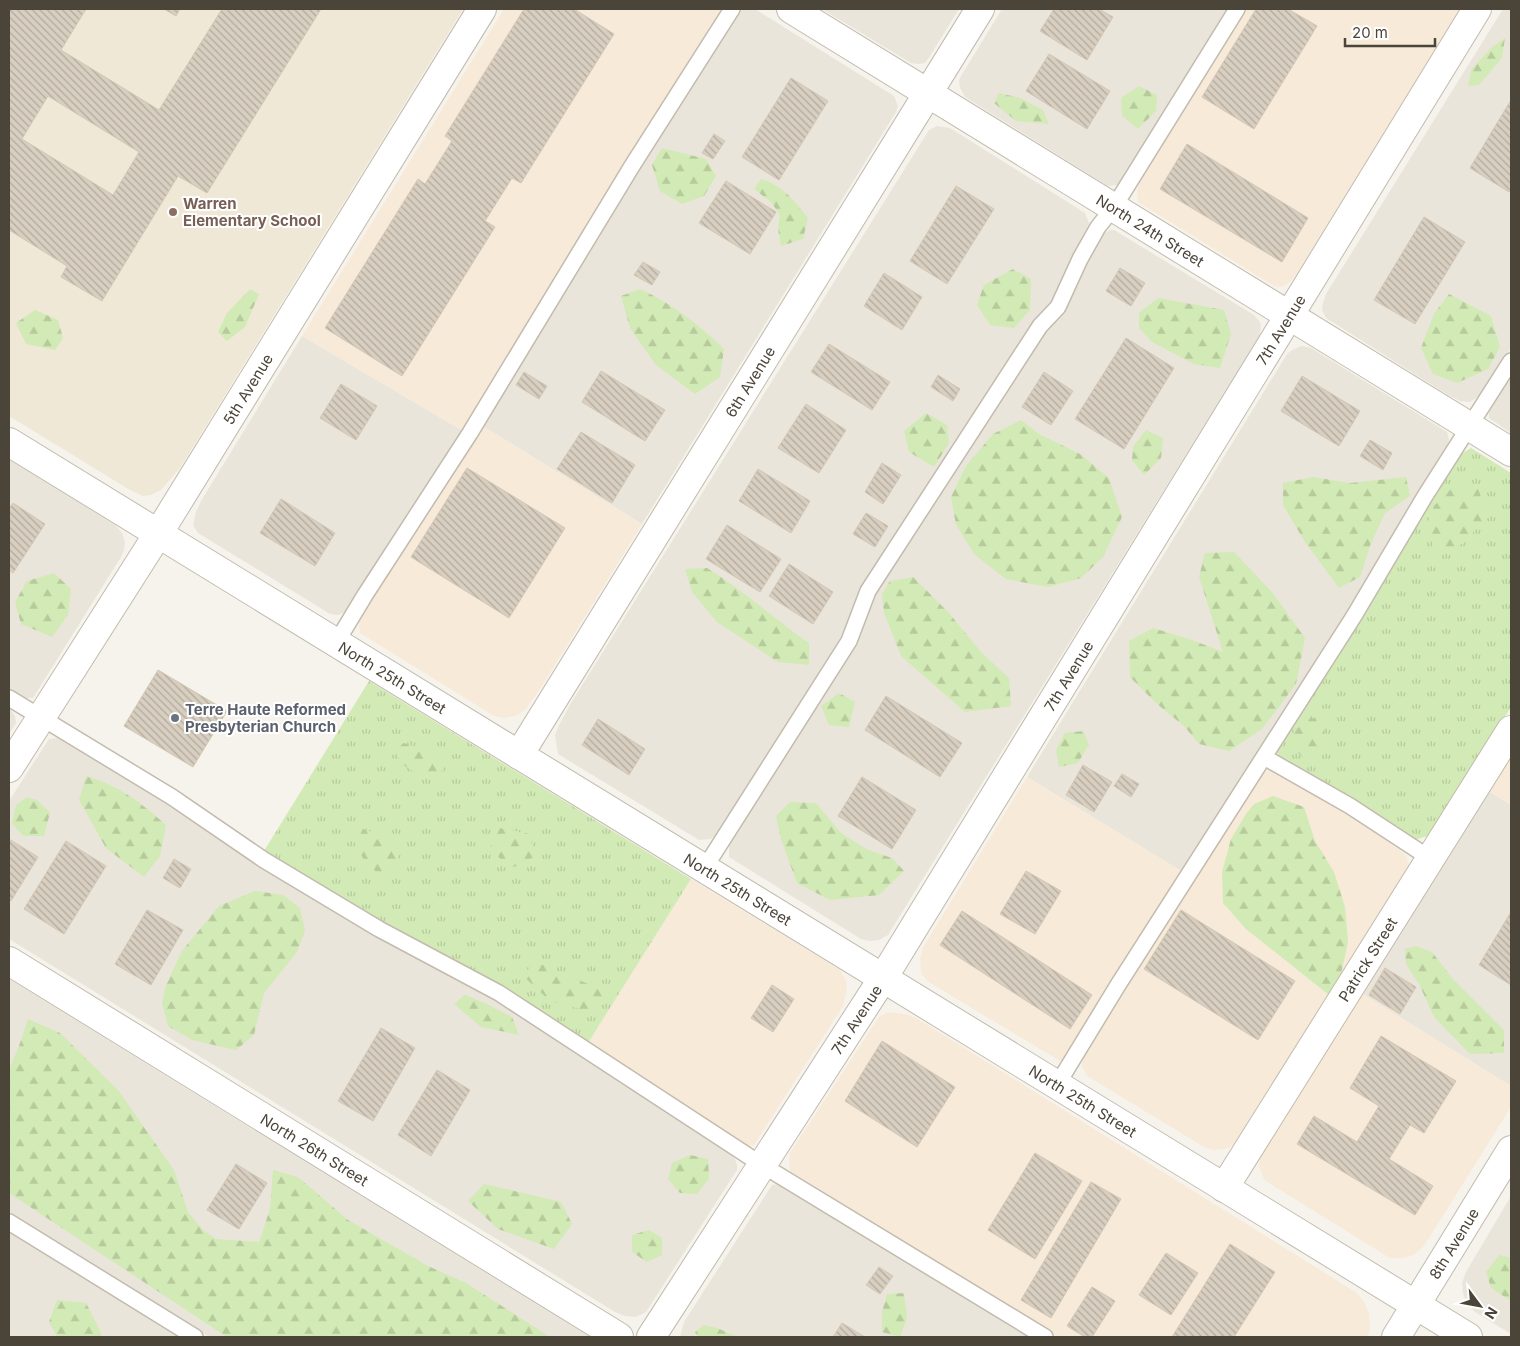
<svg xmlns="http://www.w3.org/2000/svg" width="1520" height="1346" viewBox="0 0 1520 1346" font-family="Inter,sans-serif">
	<defs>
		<pattern id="grass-tufts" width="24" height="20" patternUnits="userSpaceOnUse" patternTransform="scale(1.25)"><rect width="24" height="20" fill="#d2eab5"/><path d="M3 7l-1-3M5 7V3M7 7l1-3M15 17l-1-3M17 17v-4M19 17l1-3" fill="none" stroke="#b6ca9c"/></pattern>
		<pattern id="forest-firs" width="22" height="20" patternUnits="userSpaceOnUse" patternTransform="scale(1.25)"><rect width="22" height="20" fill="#d2eab5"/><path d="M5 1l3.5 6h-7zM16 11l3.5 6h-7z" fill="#b6ca9c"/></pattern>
		<pattern id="building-back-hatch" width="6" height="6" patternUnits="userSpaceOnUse" patternTransform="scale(1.25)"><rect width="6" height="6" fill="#d8cfc1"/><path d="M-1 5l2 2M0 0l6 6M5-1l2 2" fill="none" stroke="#b1aa9e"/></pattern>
	</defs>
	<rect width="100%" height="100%" fill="#f6f3ec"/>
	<path fill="#eae5da" d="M741 9H755L894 96 898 106 896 112 642 524 481 425 636 170Z
		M822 9H959L930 56 925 63 919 64 911 63Z
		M1002 9H1229L1126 177 1117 185 1108 186 965 97 960 88 959 81 961 76Z
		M1503 9H1511V348L1481 395 1470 402 1460 401 1448 395 1326 318 1322 310 1323 303 1326 294Z
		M937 126 950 128 1085 213 1089 223 1051 303 842 640 719 833 711 839 699 840 558 754 555 735 559 725 571 703 929 130Z
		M1110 230H1114L1254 315 1260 322 1261 327 1259 337 888 935 879 940 870 941 861 939 729 857V845L730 839 873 594 1086 258 1102 235Z
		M302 336 463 431 357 598 345 612 338 615 330 614 198 533 193 525 196 512 201 501Z
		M1302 346 1311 348 1447 432 1449 440 1447 450 1352 611 1183 872 1027 777 1287 354 1294 349Z
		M1511 372V433L1489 418V411Z
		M9 459 115 525 122 533 125 542 124 550 121 557 33 698H26L9 689Z
		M9 707 15 716 16 723 9 734Z
		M58 738 67 740 500 1001 725 1150 735 1159 737 1165V1170L646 1312 636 1317 625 1316 615 1312 9 939V801L49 739Z
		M1488 791 1511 805V1086L1361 993Z
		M9 979 590 1337H209L9 1214Z
		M779 1184H784L1033 1337H680L684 1322 772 1185Z
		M1511 1196V1334L1475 1312 1467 1304 1463 1293 1462 1283 1466 1272Z
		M9 1230 182 1337H9Z"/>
	<path fill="#f7ead8" d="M504 9H724L463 431 302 336Z
		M1245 9H1460L1297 274 1289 283 1282 287 1274 286 1138 202 1137 192 1140 180Z
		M481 425 642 524 540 689 525 710 516 716 504 718 494 716 360 633 359 626 360 619 372 597Z
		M1511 755V805L1488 791Z
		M1272 769 1350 813 1406 855 1410 869 1241 1137 1232 1146 1225 1149 1213 1150 1204 1147 1087 1076 1082 1066 1083 1055 1124 984 1262 773Z
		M1027 777 1183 872 1065 1058 1060 1061 927 981 921 972 920 958 924 946Z
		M691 879 832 965 840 970 846 981 847 989 843 1006 754 1145 746 1147 588 1043Z
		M1361 993 1511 1086V1107L1424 1246 1414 1255 1403 1258H1390L1264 1180 1259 1166 1260 1158 1263 1149Z
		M888 1012 905 1014 916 1018 1357 1293 1364 1302 1369 1313 1370 1329 1368 1337H1058L790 1171 789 1162 790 1153 879 1017Z"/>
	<path fill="#efe8d6" d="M9 9H463L180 468 161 490 151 495 143 496 130 490 9 416Z"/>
	<path fill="url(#grass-tufts)" d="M1471 448 1511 473V707L1436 830 1430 835 1415 840 1280 758 1276 751 1458 456Z
		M369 681 691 879 588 1043 501 985 380 921 264 851Z"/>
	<path fill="url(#forest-firs)" d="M1505 38 1502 58 1479 85 1468 86 1471 70 1491 48Z
		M1139 86 1157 95 1156 111 1138 129 1122 116 1121 98Z
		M999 93 1020 98 1043 110 1049 124 1016 121 994 103Z
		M662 148 706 159 716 176 704 196 682 204 660 191 652 165Z
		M761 179C783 186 794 200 808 218L803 239 781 246 778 229 780 215 771 202 754 189Z
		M1013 269 1031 279 1030 310 1014 328 990 325 977 305 984 285Z
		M250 289 259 294 245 327 227 341 218 332 227 313Z
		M640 289C674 305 697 323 724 349L720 377 695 394 656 365 630 328 621 296Z
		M1449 294 1491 316 1500 347 1488 369 1457 383 1433 374 1421 348 1434 314Z
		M1158 298 1224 310 1231 334 1220 368 1194 364 1152 342 1139 328V313Z
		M35 310 58 320 63 338 55 350 26 344 16 323Z
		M926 413 947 425 949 443 934 467 909 452 904 431Z
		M1021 420 1039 434 1080 454 1109 478 1122 517 1103 557 1081 578 1048 587 1006 579 975 555 956 525 951 497 966 466 993 434Z
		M1146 430 1163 438 1161 458 1144 475 1132 460 1133 447Z
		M1313 477 1350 483 1406 477 1410 496 1385 513 1371 543 1360 577 1339 588 1305 542 1283 505V483Z
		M1454 486 1478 488 1488 518 1457 548H1434L1426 527 1434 506Z
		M1234 552 1272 592 1305 638 1296 684 1262 729 1229 751 1199 744 1184 726 1157 704 1130 677 1129 641 1153 628 1192 640 1223 652 1199 577 1205 553Z
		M707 568C743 590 774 619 809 643V665L778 662 717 622 692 592 685 569Z
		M54 573 71 589 68 615 52 637 21 624 15 602 27 581Z
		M913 577 949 613 981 652 1009 678 1011 706 965 712 901 656 884 613 882 594 890 581Z
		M839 693 855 702 849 727 829 725 821 706Z
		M1307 717 1325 721 1324 750 1303 758 1292 746 1293 733Z
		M1083 731 1089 744 1078 763 1059 767 1056 750 1065 733Z
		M404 743 435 754 444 770 421 776 403 765 393 749Z
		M86 776C120 786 140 802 166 825L160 856 144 877 106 848 79 800Z
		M1273 796 1304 807 1315 841 1334 872 1345 907 1348 942 1341 974 1329 995 1246 929 1223 903 1222 872 1231 839 1246 814 1254 804Z
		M27 797 37 800 50 813 44 836H23L12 823 16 805Z
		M790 802 816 803 841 833 868 850 892 858 904 871 879 895 830 900 797 883 781 839 776 816Z
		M500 828 530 834 534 857 514 867 503 862 490 847Z
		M363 829 395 839 400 865 385 878 367 865 355 844Z
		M255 891 283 895 300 908 305 931 297 952 264 993 254 1035 236 1050 192 1040 168 1026 162 1003 166 985 182 951 219 906Z
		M1416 946 1432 952 1453 979 1504 1030V1053L1470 1054 1434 1017 1420 986 1406 964 1405 949Z
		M536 962 605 991 596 1013 550 1001 522 975Z
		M465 995 489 1005 512 1017 519 1035 481 1027 454 1004Z
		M28 1019 60 1033 118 1090 174 1170 188 1212 204 1231 216 1239 259 1242 270 1209 273 1170 298 1177 348 1220 428 1266 466 1283 550 1337H227L9 1193V1069L19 1046Z
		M690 1155 708 1159 709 1179 697 1194 680 1193 668 1179 672 1163Z
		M484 1184 561 1202 572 1224 554 1249 498 1229 468 1201Z
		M649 1230 662 1238V1255L647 1262 632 1252V1235Z
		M1499 1255 1511 1258V1301L1491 1288 1486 1272Z
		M904 1293 907 1318 900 1337 882 1332V1312L887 1294Z
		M57 1300 86 1303 102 1335 100 1337H57L49 1322Z
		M704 1325 717 1328 738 1337H697L695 1332Z"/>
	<path fill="url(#building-back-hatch)" stroke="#d3c7b4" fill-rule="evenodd" d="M9 9H86L61 50 159 110 222 9H321L207 193 178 176 102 301 61 277 67 266 9 230ZM48 96 139 152 113 195 22 139Z
		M164 9H180L176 16Z
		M524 9H574L614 34 521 183 512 178 485 221 495 227 402 376 325 328 418 179 425 184 452 141 445 136Z
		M1054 9H1099L1113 17 1087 60 1040 31Z
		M1256 9H1288L1317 26 1254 129 1202 97Z
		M1049 54 1110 91 1087 129 1026 91Z
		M791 78 828 101 779 180 742 157Z
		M1511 100V188L1509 192 1470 168Z
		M714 134 725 141 713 159 702 153Z
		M1187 144 1308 218 1282 262 1160 189Z
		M726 181 776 212 750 254 699 223Z
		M956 186 994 209 947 284 910 261Z
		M1424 217 1465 242 1415 324 1374 300Z
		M643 262 660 272 652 285 634 275Z
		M1120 268 1145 283 1131 306 1106 291Z
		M884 273 922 297 902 330 864 306Z
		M1126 338 1174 368 1124 449 1075 419Z
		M829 344 890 382 872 410 811 372Z
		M601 371 665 410 645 441 582 402Z
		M524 372 547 386 539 399 516 385Z
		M1044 372 1073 391 1051 425 1022 407Z
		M938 375 960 389 953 401 931 387Z
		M1302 376 1360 411 1339 446 1281 411Z
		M341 384 377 406 356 440 320 418Z
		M806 404 846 430 819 473 778 448Z
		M581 432 635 465 612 503 557 469Z
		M1370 440 1392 453 1383 470 1360 456Z
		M882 463 901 475 883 504 865 492Z
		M467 468 565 528 509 618 411 557Z
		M758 469 810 501 791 533 739 501Z
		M281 499 335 533 315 566 260 533Z
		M13 503 45 524 13 573 9 570V509Z
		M866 513 888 526 875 547 853 534Z
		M727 525 781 559 760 592 706 559Z
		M789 564 833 592 813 624 769 596Z
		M158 670 227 711 193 767 124 726Z
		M886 696 962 743 940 777 865 730Z
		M598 719 645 749 629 775 582 745Z
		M1083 765 1112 782 1094 812 1066 795Z
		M1122 774 1139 784 1131 797 1114 786Z
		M862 777 916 810 892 849 838 816Z
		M9 839 38 857 11 901 9 899Z
		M66 841 106 866 64 934 24 909Z
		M174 859 191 869 180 888 163 878Z
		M1026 871 1061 891 1035 934 1000 914Z
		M147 910 183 930 151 985 115 964Z
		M1181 910 1295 981 1258 1040 1144 969Z
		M962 911 1092 995 1070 1029 940 945Z
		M1511 912V985L1479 965Z
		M1385 968 1416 987 1400 1014 1369 995Z
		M772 985 794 999 773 1032 751 1018Z
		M381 1028 415 1048 373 1121 338 1101Z
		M1381 1036 1456 1081 1424 1133 1410 1125 1389 1159 1433 1186 1415 1215 1297 1144 1314 1116 1357 1142 1379 1106 1350 1088Z
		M882 1041 955 1087 917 1147 845 1101Z
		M437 1070 470 1090 431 1156 398 1135Z
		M1035 1153 1082 1181 1035 1259 988 1230Z
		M236 1164 267 1183 239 1229 207 1210Z
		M1091 1182 1121 1199 1051 1318 1021 1300Z
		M1230 1244 1275 1272 1234 1337H1172Z
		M1166 1253 1198 1273 1171 1315 1139 1295Z
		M879 1267 893 1276 880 1294 866 1285Z
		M1092 1287 1115 1301 1092 1337H1085L1067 1326Z
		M842 1323 865 1337H833Z"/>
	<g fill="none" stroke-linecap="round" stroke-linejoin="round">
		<g stroke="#c2bbae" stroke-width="18">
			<path id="service" d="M336 643 365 595 470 433 632 166 732 9
				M9 698 172 797 264 860 379 929 499 993 762 1165 1045 1337
				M1264 757 1350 806 1431 859
				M704 869 849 641 868 591 1040 326 1058 307 1080 259 1098 227 1114 207 1237 9
				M1057 1085 1118 985 1354 616 1425 496 1511 361
				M9 1222 195 1337"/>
		</g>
		<g stroke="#c2bbae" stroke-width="30">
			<g id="minor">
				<path id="s1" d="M791 9 1511 452"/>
				<path id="s2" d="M519 755 980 9"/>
				<path id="s3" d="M9 768 158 534 482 9"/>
				<path id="s4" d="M9 961 619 1337"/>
				<path id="s5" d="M1224 1188 1511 730"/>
				<path id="s6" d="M651 1337 883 978 1477 9"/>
			</g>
		</g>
		<g stroke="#c2bbae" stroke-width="30">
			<g id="tertiary">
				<path id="s7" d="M9 442 1468 1337"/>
				<path id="s8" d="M1396 1337 1511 1150"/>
			</g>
		</g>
		<use href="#service" stroke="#fff" stroke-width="15"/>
		<use href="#minor" stroke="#fff" stroke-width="28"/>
		<use href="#tertiary" stroke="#fff" stroke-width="28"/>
	</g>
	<circle fill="#8d6e63" stroke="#fff" stroke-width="2" cx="173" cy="212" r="5"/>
	<circle fill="#6b7280" stroke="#fff" stroke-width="2" cx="175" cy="718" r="5"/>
	<g text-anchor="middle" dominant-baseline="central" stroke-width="4" stroke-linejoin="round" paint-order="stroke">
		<g font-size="15" font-weight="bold" fill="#785e54" stroke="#fff" text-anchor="start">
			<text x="183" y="203">Warren<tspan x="183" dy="17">Elementary School</tspan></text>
		</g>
		<g font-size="15" fill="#4b4439" stroke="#fff">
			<text stroke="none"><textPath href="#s1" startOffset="422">North 24th Street</textPath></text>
			<text stroke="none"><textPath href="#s6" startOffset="1188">7th Avenue</textPath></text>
			<text stroke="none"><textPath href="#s2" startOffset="439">6th Avenue</textPath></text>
			<text stroke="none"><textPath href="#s3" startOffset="448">5th Avenue</textPath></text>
			<text stroke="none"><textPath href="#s6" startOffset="782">7th Avenue</textPath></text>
			<text stroke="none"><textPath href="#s7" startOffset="450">North 25th Street</textPath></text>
			<text stroke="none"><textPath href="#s7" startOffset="855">North 25th Street</textPath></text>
			<text stroke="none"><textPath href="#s5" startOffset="270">Patrick Street</textPath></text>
			<text stroke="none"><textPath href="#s6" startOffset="378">7th Avenue</textPath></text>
			<text stroke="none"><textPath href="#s7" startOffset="1260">North 25th Street</textPath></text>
			<text stroke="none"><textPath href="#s4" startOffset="359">North 26th Street</textPath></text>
			<text stroke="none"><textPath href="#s8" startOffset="110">8th Avenue</textPath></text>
		</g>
		<g font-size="15" font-weight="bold" fill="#5b616d" stroke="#fff" text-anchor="start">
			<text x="185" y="709">Terre Haute Reformed<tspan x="185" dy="17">Presbyterian Church</tspan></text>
		</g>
	</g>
	<rect width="1520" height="1346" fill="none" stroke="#4b4439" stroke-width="20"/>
	<g transform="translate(1480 1306) rotate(122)" stroke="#ffffff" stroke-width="4" paint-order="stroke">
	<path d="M0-4L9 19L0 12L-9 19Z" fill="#4b4439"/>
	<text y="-8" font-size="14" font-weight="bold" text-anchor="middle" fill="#4b4439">N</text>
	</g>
	<path d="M1345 38v8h90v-8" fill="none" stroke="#4b4439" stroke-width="2.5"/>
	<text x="1352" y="38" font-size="15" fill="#4b4439" stroke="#ffffff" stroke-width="4" paint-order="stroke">20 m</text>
</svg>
